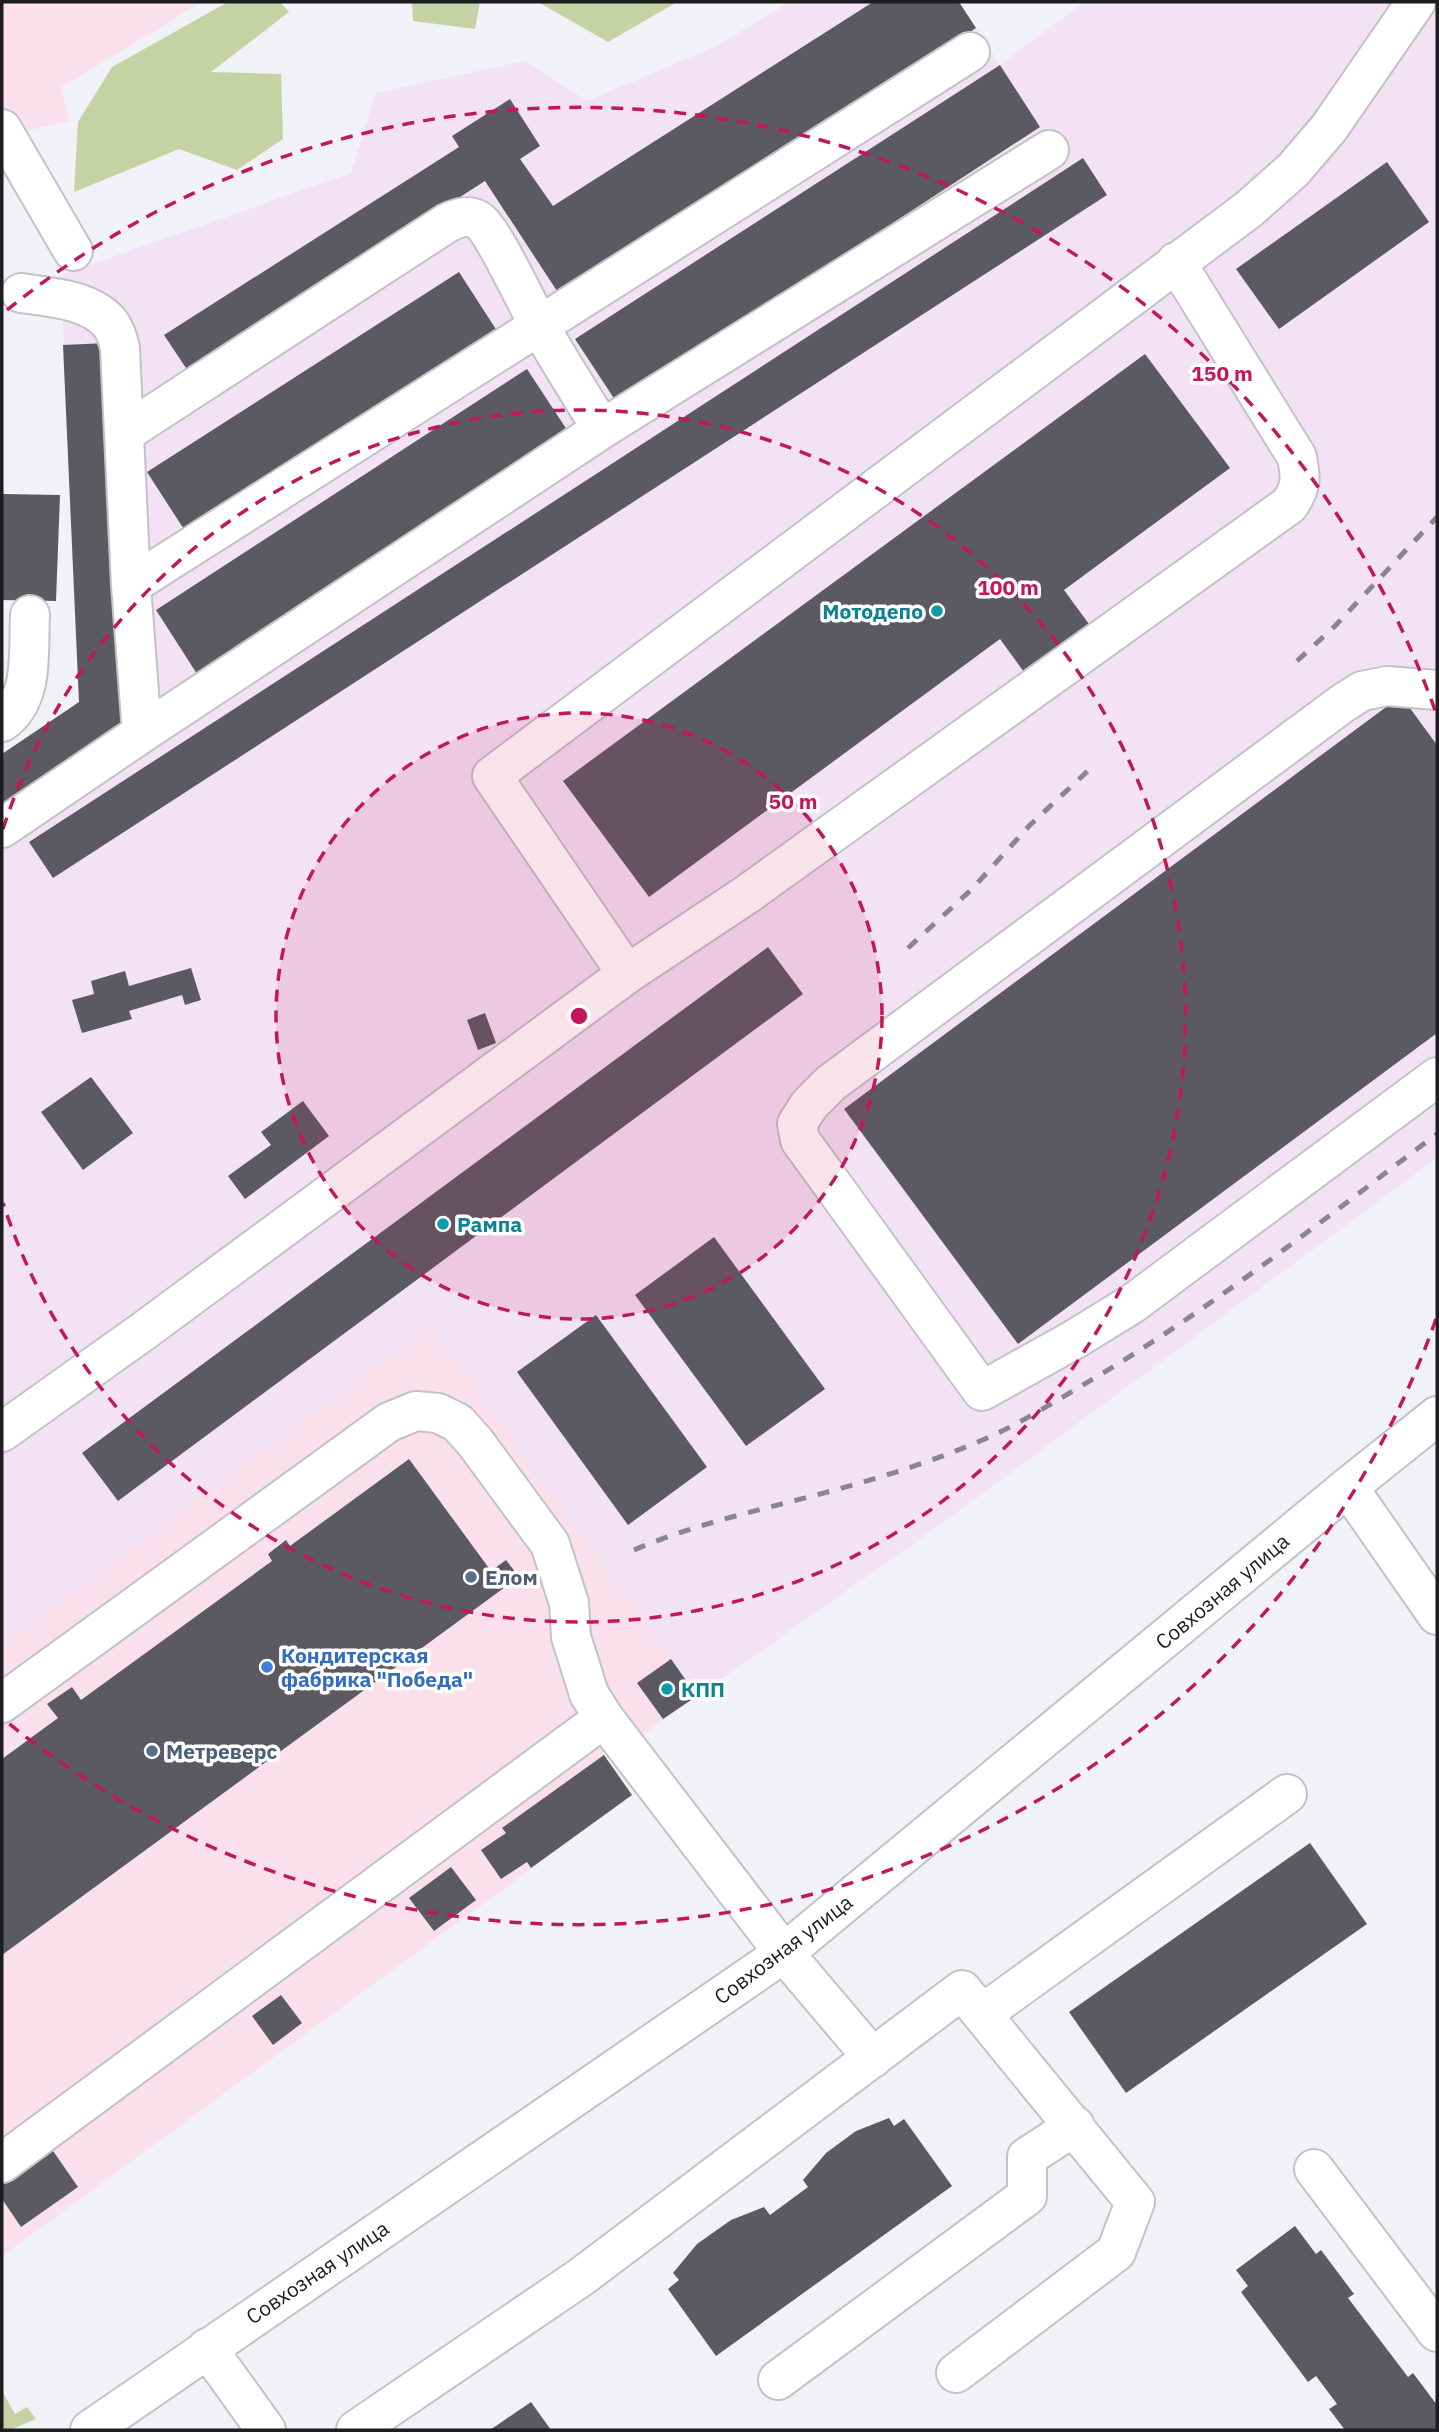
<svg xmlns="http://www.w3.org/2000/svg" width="1439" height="2432" viewBox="0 0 1439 2432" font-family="'IBM Plex Sans',sans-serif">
	<rect width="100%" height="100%" fill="#f1f1f8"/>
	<path fill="#f9e0ea" d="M2 2H202L61 87 69 121 2 136Z
		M430 1326 697 1696 639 1737 622 1744 604 1755 632 1795 2 2256V1644Z"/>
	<path fill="#f2e2f4" d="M790 2H959L1000 65 1085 2H1437V1158L941 1524 697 1696 430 1327 2 1644V754L79 702 61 275 351 173 376 93 525 61 587 101 717 46Z"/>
	<path fill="#c6d2a3" d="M228 2H280L289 12 211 72 281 74 283 139 237 170 179 149 74 192 78 122 112 67Z
		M412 2H480L475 29 413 21Z
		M538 2H677L608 42Z
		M2 2391 15 2414 27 2407 36 2419 12 2429H2Z"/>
	<path fill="#5a5a60" d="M873 2H959L976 28 559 294 485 181 188 371 164 335 459 147 452 136 510 99 540 146 520 159 553 206Z
		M1000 65 1040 127 617 403 575 339Z
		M1083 158 1107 195 53 878 29 842Z
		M1387 162 1429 222 1279 329 1236 269Z
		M459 272 499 334 187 534 147 472Z
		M107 343 123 726 2 808V754L79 702 63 345Z
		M1145 354 1230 468 1064 590 1094 631 1029 679 1000 639 649 897 563 781Z
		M527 369 571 436 199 677 156 610Z
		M2 494 60 495 56 601 2 600Z
		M1401 696 1437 745V1033L1018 1344 844 1109Z
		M768 947 803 994 118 1501 82 1453Z
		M191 968 201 1000 185 1005 182 995 129 1011 132 1019 82 1033 72 1000 94 994 91 981 125 971 129 986Z
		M485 1013 496 1043 478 1050 467 1020Z
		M91 1077 133 1133 83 1170 41 1112Z
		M303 1101 329 1136 245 1199 228 1176 271 1145 261 1132Z
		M714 1237 825 1389 746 1446 635 1295Z
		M596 1315 707 1467 628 1525 517 1372Z
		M409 1459 491 1571 506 1560 519 1577 2 1955V1759L58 1718 47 1704 72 1687 81 1700 272 1561 268 1554 286 1540 290 1546Z
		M671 1659 697 1696 663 1719 637 1683Z
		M604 1755 632 1795 531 1868 527 1862 501 1879 481 1850 506 1833 502 1828Z
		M1310 1843 1367 1924 1126 2093 1069 2012Z
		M451 1867 476 1900 434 1931 409 1898Z
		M281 1995 302 2023 273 2045 252 2016Z
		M889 2118 894 2126 904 2119 952 2186 716 2356 668 2289 679 2280 673 2273 697 2244 731 2220 764 2207 770 2215 808 2187 803 2180 826 2153 856 2131Z
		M51 2148 78 2187 21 2227 2 2199V2183Z
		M1295 2226 1316 2254 1321 2250 1354 2294 1348 2298 1408 2377 1413 2373 1437 2405V2430H1345L1329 2409 1337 2404 1316 2376 1308 2382 1241 2292 1248 2286 1236 2270Z
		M531 2402 551 2430H490Z"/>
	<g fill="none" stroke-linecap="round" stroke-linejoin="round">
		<g stroke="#c2c2c9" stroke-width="42">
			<path id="minor" d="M2 129 73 251
				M126 432 447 223C457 218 468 214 478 220 492 228 529 308 540 327 560 362 581 395 602 429
				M131 585 970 52
				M1437 690 1387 686 1362 691 1343 703 831 1083 809 1105 797 1124 800 1140 982 1391 1075 1339 1132 1304 1437 1077
				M2 722C35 699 28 651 30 615
				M142 733 602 429 1049 150
				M2 828 142 733 131 585 120 348C118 339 115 329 109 322 88 299 49 297 21 293
				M627 974 746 895 1289 505C1302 486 1301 479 1297 457L1176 262
				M2 1432 145 1330 627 974 492 776 1249 209 1293 170 1329 128 1416 2
				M1348 1487 1437 1615
				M2 1703 389 1422 416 1411 438 1413 458 1423 475 1442 550 1544 569 1603 571 1637 580 1665 589 1694 604 1718 2 2163
				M604 1718 784 1953 873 2058
				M982 2014 1287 1794
				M1314 2169 1437 2332
				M207 2348 266 2430
				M778 2380 1027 2196V2157L1075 2126
				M90 2430 784 1953 1348 1487 1437 1416
				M356 2430 581 2277 962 1990 1135 2202 1116 2252 956 2373"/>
		</g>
		<use href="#minor" stroke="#fff" stroke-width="38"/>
		<path stroke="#87878c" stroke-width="5" stroke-dasharray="12 12" stroke-linecap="butt" d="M1297 661 1335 626 1437 517
			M908 948 972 889 1030 825 1092 767
			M634 1550C697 1523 765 1509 831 1491 887 1476 943 1458 996 1434 1029 1418 1061 1398 1093 1379 1214 1307 1324 1219 1437 1134"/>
	</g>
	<circle cx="579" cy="1016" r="303" fill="#c2185b" fill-opacity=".12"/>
	<g fill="none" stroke="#c2185b" stroke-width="3.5" stroke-dasharray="12 9">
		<circle cx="579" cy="1016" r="303"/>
		<path d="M3 829A606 606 0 1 1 3 1203"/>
		<path d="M1436 1319A909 909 0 0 1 7 1722M7 310A909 909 0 0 1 1436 713"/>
	</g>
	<g fill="#0f9aa8" stroke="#fff" stroke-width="2.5">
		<circle cx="937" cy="611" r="7"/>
		<circle cx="443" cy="1224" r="7"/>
		<circle cx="667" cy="1689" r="7"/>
	</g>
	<g fill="#5c6f8a" stroke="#fff" stroke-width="2.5">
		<circle cx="471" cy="1577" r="7"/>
		<circle cx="152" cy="1751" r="7"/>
	</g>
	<circle fill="#3f7fe0" stroke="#fff" stroke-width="2.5" cx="267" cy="1667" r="7"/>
	<g text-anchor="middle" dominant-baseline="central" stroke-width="7" stroke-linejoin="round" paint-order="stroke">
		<g font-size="21" font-weight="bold" fill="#0d838f" stroke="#fff" text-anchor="start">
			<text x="923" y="611" text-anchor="end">Мотодепо</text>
			<text x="457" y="1224">Рампа</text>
			<text x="681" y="1689">КПП</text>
		</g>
		<g font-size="21" font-weight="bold" fill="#4e5e75" stroke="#fff" text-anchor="start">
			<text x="485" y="1577">Елом</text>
			<text x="166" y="1751">Метреверс</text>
		</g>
		<g font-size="21" fill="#1d1d20" stroke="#fff">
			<text transform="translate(1222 1591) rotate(-40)">Совхозная улица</text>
			<text transform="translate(783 1949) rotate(-37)">Совхозная улица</text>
			<text transform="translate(317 2272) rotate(-34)">Совхозная улица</text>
		</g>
		<g font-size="21" font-weight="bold" fill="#366cbe" stroke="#fff" text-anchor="start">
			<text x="281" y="1655">Кондитерская<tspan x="281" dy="24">фабрика "Победа"</tspan></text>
		</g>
	</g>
	<circle cx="579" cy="1016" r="10" fill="#c2185b" stroke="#fff" stroke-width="3.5"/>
	<g font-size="21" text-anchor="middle" font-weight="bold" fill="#c2185b" stroke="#fff" stroke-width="7" stroke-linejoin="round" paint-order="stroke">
		<text x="1222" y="381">150 m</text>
		<text x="1008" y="595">100 m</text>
		<text x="793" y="809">50 m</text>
	</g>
	<rect width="1439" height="2432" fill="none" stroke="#1d1d20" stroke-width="7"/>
</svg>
